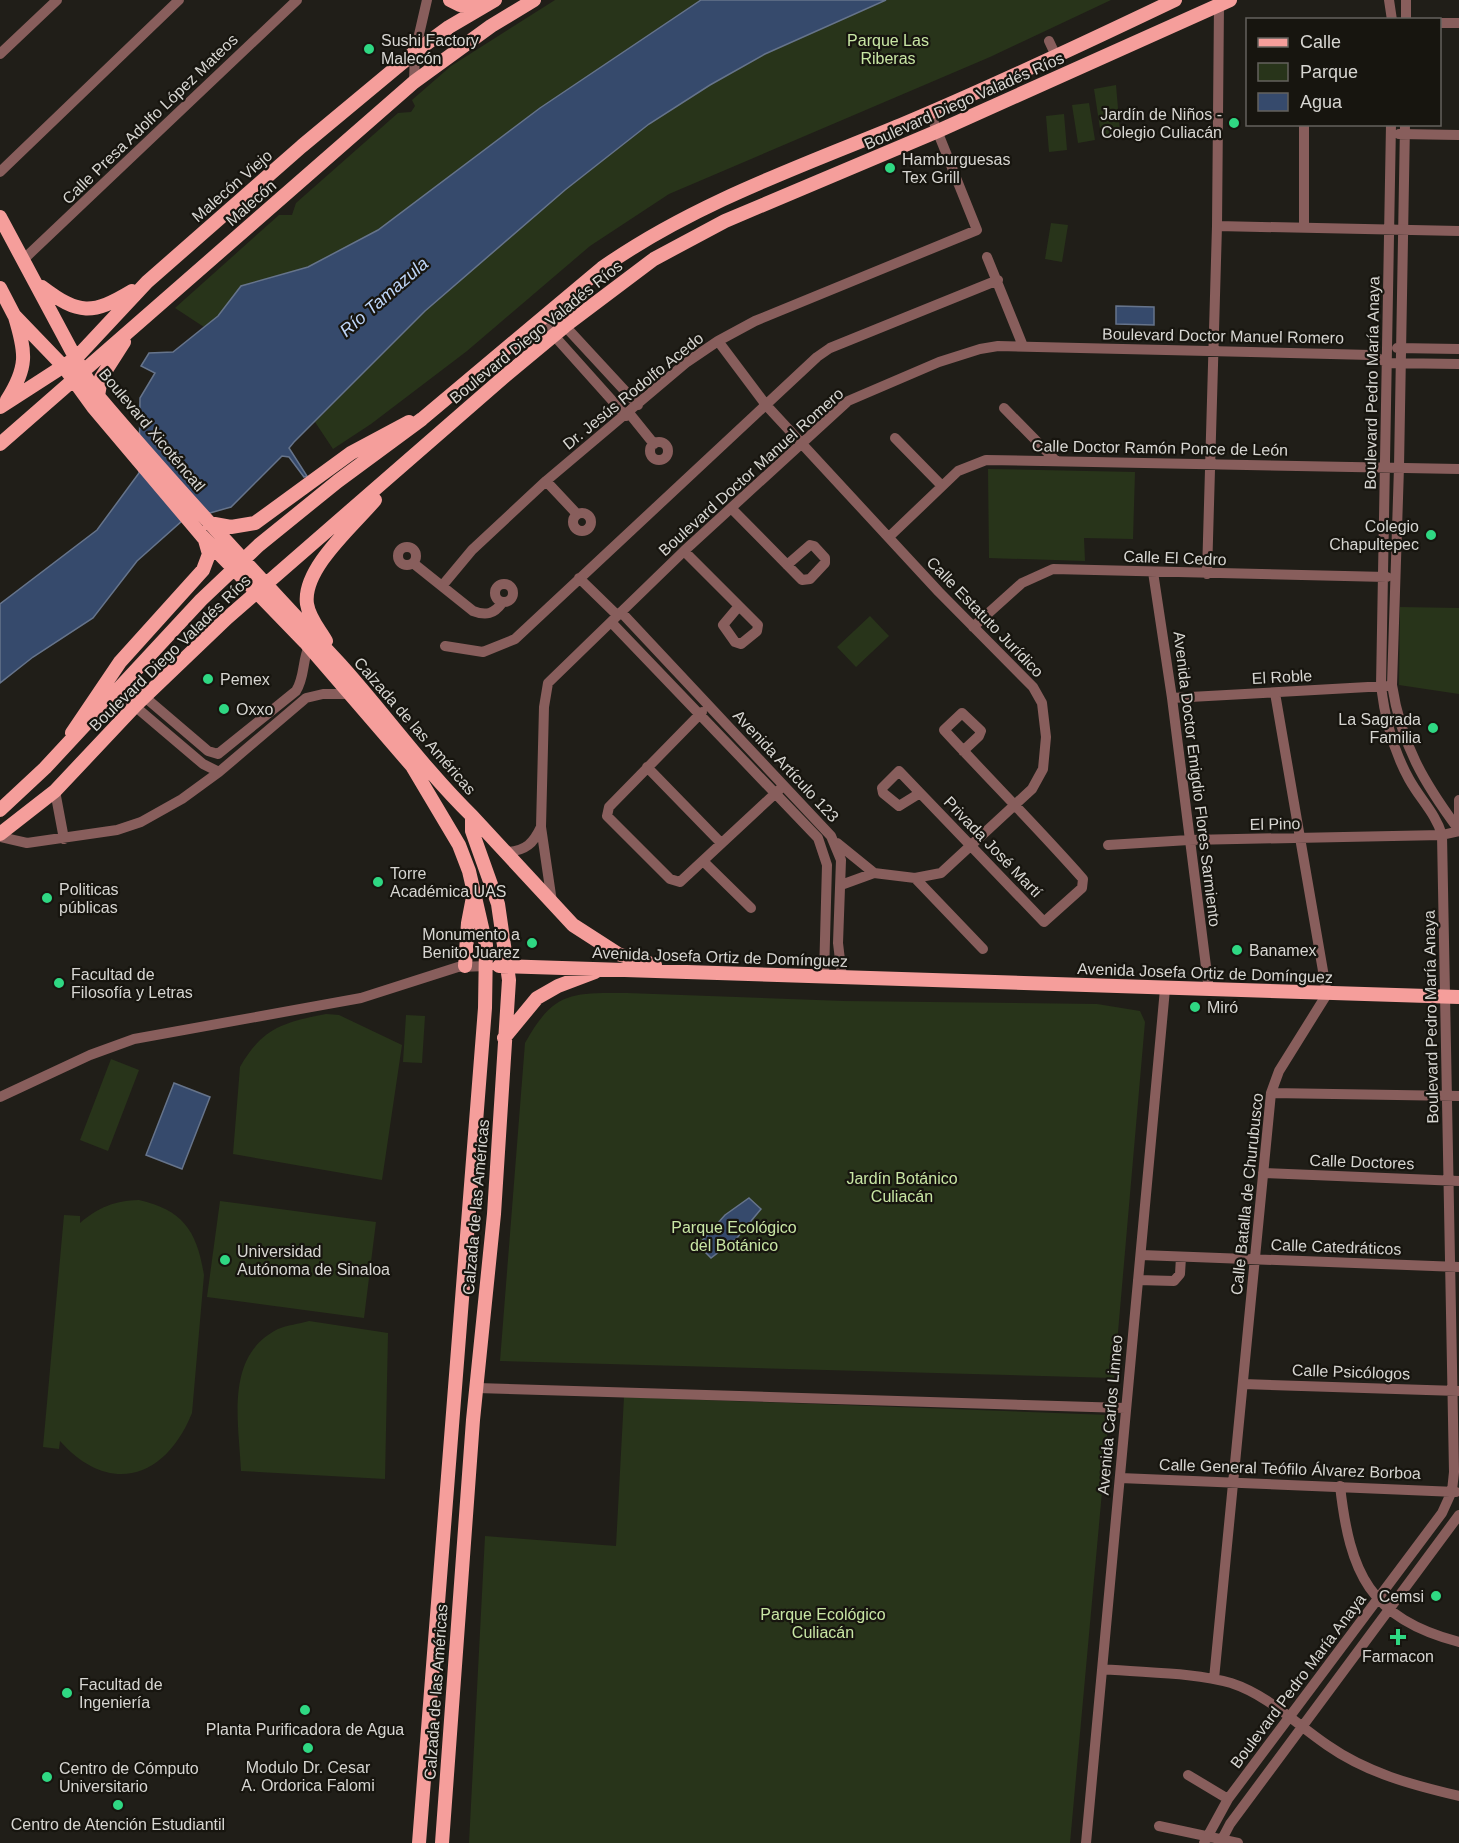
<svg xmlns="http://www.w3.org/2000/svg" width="1459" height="1843" viewBox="0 0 1459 1843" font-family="Arial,sans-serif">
	<rect width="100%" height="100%" fill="#201e18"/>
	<path fill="#28341a" d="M555 0H700L540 108 378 230 308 267 241 286 218 316 204 327 175 308 279 215H292L296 203 398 113 411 112 415 106 412 100 451 66Z
		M886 0H1111L990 57 669 194 590 246 467 351 371 424 333 449 315 422 425 311 565 190 649 124 710 85 765 54Z
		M1116 85 1120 132 1101 135 1094 89Z
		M1089 103 1095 140 1078 143 1072 105Z
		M1064 114 1067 150 1049 152 1046 116Z
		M1051 223 1068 225 1062 262 1045 259Z
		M988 469 1135 472 1133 539 1084 538 1085 561 989 558Z
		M1400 607 1459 608V694L1399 685Z
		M870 616 889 636 856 667 837 647Z
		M627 993 844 1001 1097 1004 1140 1011 1145 1022 1114 1378 500 1361 525 1043C554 991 571 993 627 993Z
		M326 1014 339 1015 402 1045 382 1180 233 1154 240 1067C262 1028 284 1022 326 1014Z
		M406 1015 425 1016 422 1063 403 1062Z
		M111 1059 139 1070 108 1151 80 1140Z
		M139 1200C183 1210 197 1231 204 1275L192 1413C166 1478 110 1497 60 1441L59 1449 43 1447 64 1215 80 1216V1223C99 1207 114 1201 139 1200Z
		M220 1201 376 1222 364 1318 207 1297Z
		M309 1321 388 1333 385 1479 241 1471C239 1422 224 1356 278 1329 287 1325 299 1324 309 1321Z
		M624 1397 1109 1415 1070 1843H469L485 1536 616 1546Z"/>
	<path fill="#364a6c" stroke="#66748b" stroke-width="1.5" d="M701 0H886L765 54 710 85 649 124 565 190 425 311 294 442 289 448 307 476 304 477 289 457 282 456 231 507 182 521 137 561 93 618 33 657 0 683V604L97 530 139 473 140 398 155 373 141 366 149 353 173 352 218 316 241 286 308 267 378 230 540 108Z
		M1116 306 1154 307V325L1116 324Z
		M174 1083 210 1097 182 1169 146 1155Z
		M749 1198 761 1209 737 1238 711 1258 698 1245 725 1215Z"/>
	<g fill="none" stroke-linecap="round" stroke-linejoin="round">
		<path stroke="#885e5c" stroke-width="10" d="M1389 0 1392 20
			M1406 20V0
			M1440 23H1459
			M1049 41 1056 56
			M0 54 57 0
			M414 82 415 52 427 0
			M1304 124V228
			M1405 124 1399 467 1392 685C1401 744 1424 783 1459 830
			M1399 134 1459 135
			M0 172 179 0
			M1217 226 1459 231
			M987 257 1023 346
			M24 259 297 0
			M552 312 638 405
			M541 321 626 416
			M718 341 766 405 939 592 1033 687 1042 703 1046 737 1043 769 1032 789 941 873 915 878 874 873 841 885
			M1397 348 1459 349
			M1004 408 1056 461
			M629 413 654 444
			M895 438 942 486
			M650 451a9 9 0 1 1 18 0a9 9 0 1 1-18 0Z
			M546 481 577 514
			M731 508 800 578 802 580 810 579 825 563V558L814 546 810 545 787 565
			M573 522a9 9 0 1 1 18 0a9 9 0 1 1-18 0Z
			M890 536 958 471 986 460 1459 469
			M398 556a9 9 0 1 1 18 0a9 9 0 1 1-18 0Z
			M684 551 758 625 757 631 741 644 735 642 723 625 739 606
			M413 563 473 611C486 616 494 614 502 603
			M1153 572 1172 698 1209 990
			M1207 574 1217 226 1219 4
			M579 578 617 615
			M495 593a9 9 0 1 1 18 0a9 9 0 1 1-18 0Z
			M442 586 472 550 546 481 687 362 718 341 755 321 977 230 930 113
			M621 612 831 836 841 860 838 943 842 977
			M611 622 818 838 827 865 824 976
			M973 627 1022 583 1053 569 1387 577
			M445 646 483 652 515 639 817 357 830 348 998 280
			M126 681 208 751 218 754 296 691C305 677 302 661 309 646
			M117 691 203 764 219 772 306 698 323 694H352
			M1172 698 1386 686
			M702 712 609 807 607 816 670 879 680 882 779 790
			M647 767 721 843
			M55 791 64 839
			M920 793 899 806 883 793 882 788 899 771 1044 922 1082 888 1083 879C1038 828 990 780 944 730L962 713 981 731 979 736 963 751
			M1459 800V823
			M0 837 27 843 117 830 141 822 182 799 219 772
			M837 843 874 873
			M1108 845 1189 840 1442 835 1459 831
			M505 850 508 852C526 850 533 844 541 827
			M703 861 751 908
			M915 878 983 949
			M552 902 541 827 544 707 548 683 684 551 848 401 939 362 980 349 998 346 1371 355 1388 363 1459 364
			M1271 1093 1459 1096
			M0 1097 90 1055 134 1039 361 998 458 967 488 966
			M1263 1173 1459 1181
			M1141 1255 1459 1267
			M1138 1280 1174 1281 1180 1274 1181 1257
			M1243 1384 1458 1391
			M477 1388 1125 1408
			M1120 1478 1456 1492
			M1340 1486C1350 1573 1369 1618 1459 1642
			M1104 1669C1143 1673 1193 1672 1231 1683 1268 1695 1296 1724 1327 1745 1367 1773 1412 1785 1459 1796
			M1214 1679 1271 1093 1279 1071 1327 994 1275 693
			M1188 1775 1228 1799
			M1159 1826 1238 1843
			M1086 1843 1165 989
			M1204 1843 1228 1799 1442 1513 1452 1491 1454 1472 1442 835C1436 814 1420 799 1409 779 1393 750 1385 719 1381 686L1391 124
			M1220 1843 1230 1824 1459 1515"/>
		<path stroke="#f59e9b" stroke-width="14" d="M450 0 460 5 482 6
			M0 217 83 372 98 396C176 488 258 576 340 664 385 714 424 769 472 816V831L498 904 509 980 494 1214 473 1420 442 1843
			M42 287C79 315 92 315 132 291
			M0 288 14 315 64 367 93 407 202 536 305 642 412 766 459 845 469 871 486 945 485 1008 419 1843
			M98 396 101 378 124 342
			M7 400C28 367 26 353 15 317
			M0 407 76 358 147 282 302 146 415 52 449 27 495 0
			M0 444 414 82 491 26 534 0
			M209 523 231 527 255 523 351 453 409 422
			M326 641C319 629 309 618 307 604 302 569 354 525 375 500
			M72 733 120 662 203 570 209 554 205 540
			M0 810 45 768 201 600 259 545 338 481 422 419 602 268C693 204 799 167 901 125 994 86 1085 43 1175 0
			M472 816 573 925 618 954 655 965
			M0 834 55 791 136 705 227 618 505 376 565 326 654 259 725 221 938 131 1230 0
			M465 966 468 923 473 897
			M499 966 1459 997
			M504 1038 537 998 558 986 595 972"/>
	</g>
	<g fill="#2fd883" stroke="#17150f" stroke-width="2">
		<circle cx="369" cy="49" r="6"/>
		<circle cx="1234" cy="123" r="6"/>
		<circle cx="890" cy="168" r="6"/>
		<circle cx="1431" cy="535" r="6"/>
		<circle cx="208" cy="679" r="6"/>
		<circle cx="224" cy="709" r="6"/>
		<circle cx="1433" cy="728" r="6"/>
		<circle cx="378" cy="882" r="6"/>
		<circle cx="47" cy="898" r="6"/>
		<circle cx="532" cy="943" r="6"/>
		<circle cx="1237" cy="950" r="6"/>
		<circle cx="59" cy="983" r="6"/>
		<circle cx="1195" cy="1007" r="6"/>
		<circle cx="225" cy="1260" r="6"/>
		<circle cx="1436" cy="1596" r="6"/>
		<path d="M1395 1628h6v6h6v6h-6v6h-6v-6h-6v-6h6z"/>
		<circle cx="67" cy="1693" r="6"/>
		<circle cx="305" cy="1710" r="6"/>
		<circle cx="308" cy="1748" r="6"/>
		<circle cx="47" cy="1777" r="6"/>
		<circle cx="118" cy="1805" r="6"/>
	</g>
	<g text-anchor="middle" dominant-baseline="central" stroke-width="4.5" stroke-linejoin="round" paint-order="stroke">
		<g font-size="16" fill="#d7d6d2" stroke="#17150f" text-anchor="start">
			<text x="381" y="40">Sushi Factory<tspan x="381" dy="18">Malecón</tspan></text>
			<text x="1222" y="114" text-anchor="end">Jardín de Niños -<tspan x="1222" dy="18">Colegio Culiacán</tspan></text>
			<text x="902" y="159">Hamburguesas<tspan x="902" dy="18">Tex Grill</tspan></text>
			<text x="1419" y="526" text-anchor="end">Colegio<tspan x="1419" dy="18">Chapultepec</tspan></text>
			<text x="220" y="679">Pemex</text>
			<text x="236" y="709">Oxxo</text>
			<text x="1421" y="719" text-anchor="end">La Sagrada<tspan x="1421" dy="18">Familia</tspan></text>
			<text x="390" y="873">Torre<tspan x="390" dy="18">Académica UAS</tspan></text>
			<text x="59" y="889">Politicas<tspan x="59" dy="18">públicas</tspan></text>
			<text x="520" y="934" text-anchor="end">Monumento a<tspan x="520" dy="18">Benito Juarez</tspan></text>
			<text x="1249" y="950">Banamex</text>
			<text x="71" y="974">Facultad de<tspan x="71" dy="18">Filosofía y Letras</tspan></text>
			<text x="1207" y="1007">Miró</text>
			<text x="237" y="1251">Universidad<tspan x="237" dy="18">Autónoma de Sinaloa</tspan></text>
			<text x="1424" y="1596" text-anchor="end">Cemsi</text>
			<text x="1398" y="1656" text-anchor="middle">Farmacon</text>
			<text x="79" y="1684">Facultad de<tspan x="79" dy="18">Ingeniería</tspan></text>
			<text x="305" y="1729" text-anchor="middle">Planta Purificadora de Agua</text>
			<text x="308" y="1767" text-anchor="middle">Modulo Dr. Cesar<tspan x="308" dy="18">A. Ordorica Falomi</tspan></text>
			<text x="59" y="1768">Centro de Cómputo<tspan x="59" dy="18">Universitario</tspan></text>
			<text x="118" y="1824" text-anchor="middle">Centro de Atención Estudiantil</text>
		</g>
		<g font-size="16" fill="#c8e6a4" stroke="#17150f">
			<text x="888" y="40">Parque Las<tspan x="888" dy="18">Riberas</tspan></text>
			<text x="902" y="1178">Jardín Botánico<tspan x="902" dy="18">Culiacán</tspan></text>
			<text x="734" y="1227">Parque Ecológico<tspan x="734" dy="18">del Botánico</tspan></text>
			<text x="823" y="1614">Parque Ecológico<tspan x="823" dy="18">Culiacán</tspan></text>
		</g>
		<g font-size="16" fill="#d7d6d2" stroke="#17150f">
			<text transform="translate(964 101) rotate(-24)">Boulevard Diego Valadés Ríos</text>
			<text transform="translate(150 119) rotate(-44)">Calle Presa Adolfo López Mateos</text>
			<text transform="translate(232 186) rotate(-41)">Malecón Viejo</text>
			<text transform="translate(251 203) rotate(-41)">Malecón</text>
			<text transform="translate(536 332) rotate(-39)">Boulevard Diego Valadés Ríos</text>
			<text transform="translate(1223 336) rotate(1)">Boulevard Doctor Manuel Romero</text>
			<text transform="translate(1372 383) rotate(-89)">Boulevard Pedro María Anaya</text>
			<text transform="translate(633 391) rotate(-39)">Dr. Jesús Rodolfo Acedo</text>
			<text transform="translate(152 430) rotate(50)">Boulevard Xicoténcatl</text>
			<text transform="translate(1160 448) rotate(1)">Calle Doctor Ramón Ponce de León</text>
			<text transform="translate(751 472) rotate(-42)">Boulevard Doctor Manuel Romero</text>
			<text transform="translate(1175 558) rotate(2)">Calle El Cedro</text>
			<text transform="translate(985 617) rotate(46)">Calle Estatuto Jurídico</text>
			<text transform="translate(170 653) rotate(-44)">Boulevard Diego Valadés Ríos</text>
			<text transform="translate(1282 677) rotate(-3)">El Roble</text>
			<text transform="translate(415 726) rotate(49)">Calzada de las Américas</text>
			<text transform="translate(786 766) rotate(47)">Avenida Artículo 123</text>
			<text transform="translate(1197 779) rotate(83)">Avenida Doctor Emigdio Flores Sarmiento</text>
			<text transform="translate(1275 824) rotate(-1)">El Pino</text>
			<text transform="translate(993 847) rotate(46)">Privada José Martí</text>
			<text transform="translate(720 957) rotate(2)">Avenida Josefa Ortiz de Domínguez</text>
			<text transform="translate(1205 973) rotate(2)">Avenida Josefa Ortiz de Domínguez</text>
			<text transform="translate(1431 1017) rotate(-91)">Boulevard Pedro María Anaya</text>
			<text transform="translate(1362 1162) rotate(2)">Calle Doctores</text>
			<text transform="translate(1247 1194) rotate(-84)">Calle Batalla de Churubusco</text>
			<text transform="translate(476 1207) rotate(-85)">Calzada de las Américas</text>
			<text transform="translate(1336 1247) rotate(2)">Calle Catedráticos</text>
			<text transform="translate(1351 1372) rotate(2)">Calle Psicólogos</text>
			<text transform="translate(1110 1415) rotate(-85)">Avenida Carlos Linneo</text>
			<text transform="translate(1290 1469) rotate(2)">Calle General Teófilo Álvarez Borboa</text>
			<text transform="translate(1298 1681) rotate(-53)">Boulevard Pedro María Anaya</text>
			<text transform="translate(436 1692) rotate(-86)">Calzada de las Américas</text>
		</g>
		<g font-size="18" font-style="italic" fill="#bed5f8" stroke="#17150f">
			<text transform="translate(384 297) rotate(-41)">Río Tamazula</text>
		</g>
	</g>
	<rect x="1246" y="18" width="195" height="108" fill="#17150f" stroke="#64625d" stroke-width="1.5"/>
	<rect x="1258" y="38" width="30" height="9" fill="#f59e9b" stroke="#64625d" stroke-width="1.5"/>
	<text x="1300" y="48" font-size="18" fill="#d7d6d2">Calle</text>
	<rect x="1258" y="63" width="30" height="18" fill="#28341a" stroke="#64625d" stroke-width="1.5"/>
	<text x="1300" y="78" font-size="18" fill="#d7d6d2">Parque</text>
	<rect x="1258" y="93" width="30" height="18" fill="#364a6c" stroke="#64625d" stroke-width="1.5"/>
	<text x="1300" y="108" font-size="18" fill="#d7d6d2">Agua</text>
</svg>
